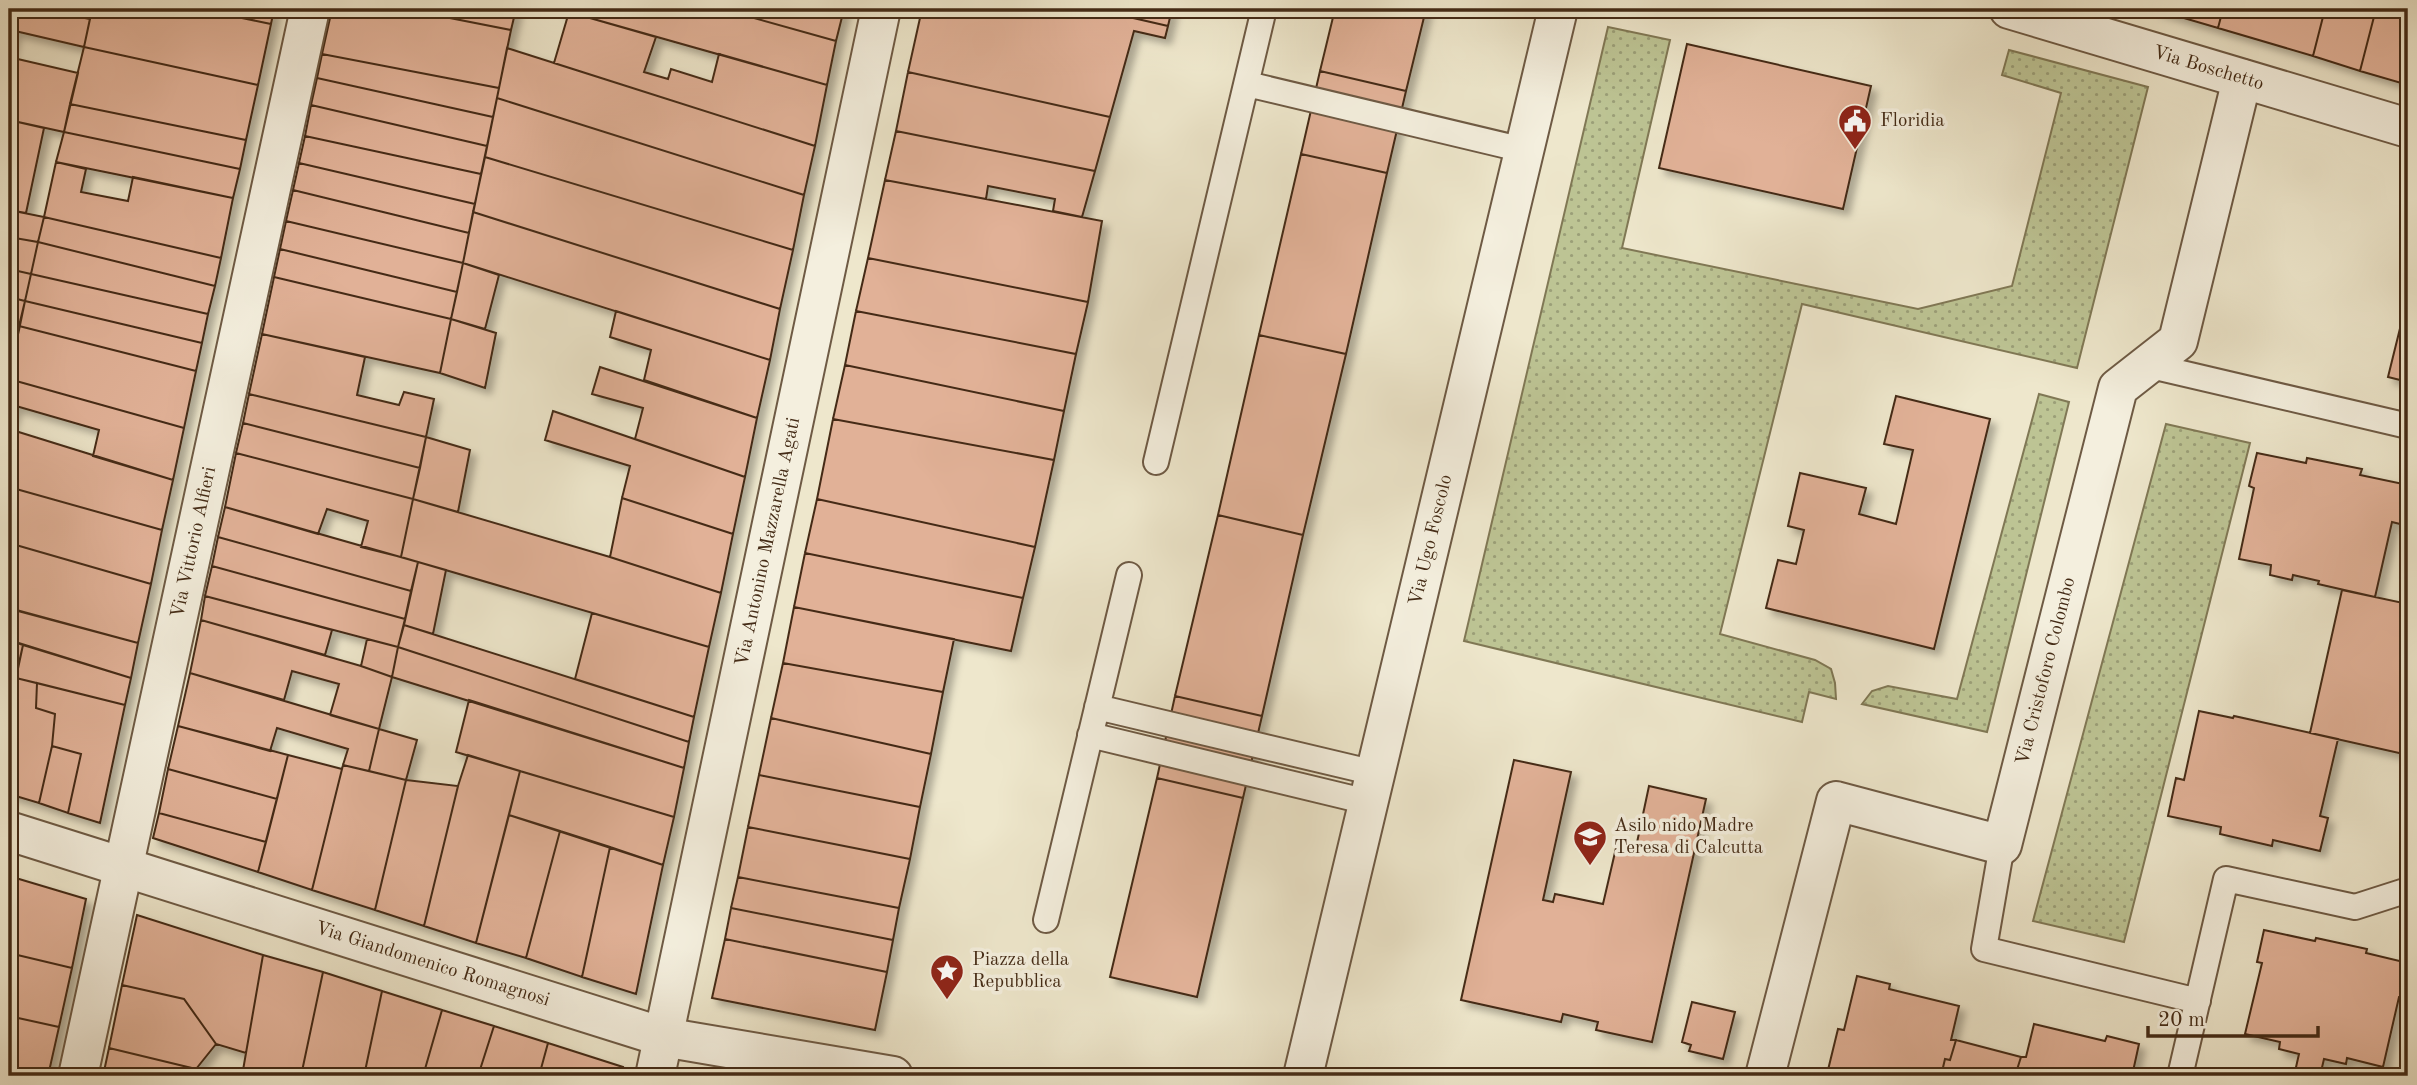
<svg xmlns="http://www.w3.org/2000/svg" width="2417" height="1085" viewBox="0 0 2417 1085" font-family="'Old Standard TT',serif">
	<defs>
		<pattern id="garden-dots" width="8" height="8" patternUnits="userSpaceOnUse" patternTransform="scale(1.75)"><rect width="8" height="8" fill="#bdc494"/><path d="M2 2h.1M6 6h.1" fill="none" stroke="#9b9f78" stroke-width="1.8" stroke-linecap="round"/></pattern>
		<filter id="shadow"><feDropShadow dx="6" dy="6" stdDeviation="3.5" flood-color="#0004"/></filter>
	</defs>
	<rect width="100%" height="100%" fill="#eee7cc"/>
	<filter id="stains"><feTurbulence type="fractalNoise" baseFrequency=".00286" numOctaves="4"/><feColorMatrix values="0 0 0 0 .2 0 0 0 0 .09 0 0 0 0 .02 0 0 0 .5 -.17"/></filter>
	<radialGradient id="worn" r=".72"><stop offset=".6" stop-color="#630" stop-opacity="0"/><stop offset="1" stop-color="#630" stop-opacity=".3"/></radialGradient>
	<path fill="url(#garden-dots)" stroke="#807855" stroke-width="2" d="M1608 27 1670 40 1622 248 1918 309 2012 286 2061 93 2002 75 2009 50 2148 87 2077 368 1802 304 1720 634 1815 660 1831 669 1835 683 1836 699 1809 692 1802 722 1464 641Z
		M2039 394 2069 402 1987 732 1862 704 1872 691 1888 686 1957 699Z
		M2166 424 2250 443 2124 942 2033 921Z"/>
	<path fill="#e1b197" stroke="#442b16" stroke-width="2" filter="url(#shadow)" d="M9 9H41L90 19 84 47 15 31 9 57Z
		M41 9H92L90 19Z
		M92 9H199L271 24 258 85 84 47Z
		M199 9H274L271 24Z
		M332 9H404L511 30 499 88 322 54Z
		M404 9H516L511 30Z
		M558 9H722L836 41 827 85Z
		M722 9H844L836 41Z
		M922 9H1094L1168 26 1165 38 1134 31 1110 117 908 72Z
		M1094 9H1172L1168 26Z
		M1335 9H1426L1406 91 1320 71Z
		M2153 9H2223L2218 28Z
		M2223 9H2325L2313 56 2218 28Z
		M2325 9H2376L2360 71 2313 56Z
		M2376 9H2408V85L2360 71Z
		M569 12 656 37 644 72 668 79 671 69 712 82 719 54 827 85 815 146 554 63Z
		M1687 44 1871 86 1843 209 1659 168Z
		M84 47 258 85 246 140 70 104Z
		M507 48 815 146 804 195 497 98Z
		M322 54 499 88 493 117 317 78Z
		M9 57 78 73 64 132 9 120Z
		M1320 71 1406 91 1387 173 1301 154Z
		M908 72 1110 117 1095 171 896 131Z
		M317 78 493 117 487 146 311 105Z
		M497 98 804 195 793 250 485 157Z
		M70 104 246 140 240 169 64 132Z
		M311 105 487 146 481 174 305 136Z
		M9 120 44 128 26 213 9 210Z
		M896 131 1095 171 1082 217 1053 211 1055 199 988 186 986 199 885 180Z
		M64 132 240 169 233 198 56 162Z
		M305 136 481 174 475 204 299 163Z
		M1301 154 1387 173 1346 354 1259 335Z
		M485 157 793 250 780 309 473 212Z
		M56 162 86 169 81 192 128 201 133 177 233 198 221 258 44 217Z
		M299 163 475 204 469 233 293 190Z
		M885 180 1102 221 1088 302 868 258Z
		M293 190 469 233 463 263 286 221Z
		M9 210 44 217 38 242 9 237Z
		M473 212 780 309 770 360 463 263Z
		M44 217 221 258 215 286 38 242Z
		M286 221 463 263 457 292 280 249Z
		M9 237 38 242 31 274 9 269Z
		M38 242 215 286 208 314 31 274Z
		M280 249 457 292 451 319 274 277Z
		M868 258 1088 302 1076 354 856 311Z
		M463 263 499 275 485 329 451 319Z
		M9 269 31 274 25 301 9 297Z
		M31 274 208 314 202 343 25 301Z
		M274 277 451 319 440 373 262 334Z
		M2408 296V382L2388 377Z
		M9 297 25 301 19 330 9 328Z
		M25 301 202 343 196 371 19 326Z
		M616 311 770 360 757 418 644 380 651 350 610 337Z
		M856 311 1076 354 1064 411 845 365Z
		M451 319 496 333 485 388 440 373Z
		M19 326 196 371 184 428 9 379Z
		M9 328 19 330 12 360 9 359Z
		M262 334 365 357 357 395 399 405 404 392 434 399 426 437 249 394Z
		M1259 335 1346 354 1303 535 1218 515Z
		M845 365 1064 411 1054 460 833 419Z
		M600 367 757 418 745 477 635 439 643 408 592 394Z
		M9 379 184 428 173 480 93 456 99 430 16 406 9 429Z
		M249 394 426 437 420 468 243 423Z
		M1896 396 1990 419 1934 649 1766 608 1778 560 1796 564 1804 530 1788 526 1800 473 1866 488 1859 514 1896 524 1913 450 1884 444Z
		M553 411 745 477 733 534 622 498 630 466 545 440Z
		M833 419 1054 460 1035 547 817 499Z
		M243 423 420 468 413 499 236 453Z
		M9 429 173 480 162 530 9 487Z
		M426 437 470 450 458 512 413 499Z
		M236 453 413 499 401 557 361 547 368 521 327 509 318 534 225 507Z
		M2257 453 2306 463 2307 458 2362 469 2360 475 2408 485 2400 524 2392 522 2375 597 2318 584 2319 581 2293 575 2292 580 2270 575 2271 565 2239 559 2254 488 2249 486Z
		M9 487 162 530 151 584 9 543Z
		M622 498 733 534 721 593 610 557Z
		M413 499 610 557 721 593 709 647 401 557Z
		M817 499 1035 547 1023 598 805 553Z
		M225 507 418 562 411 591 218 537Z
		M1218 515 1303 535 1262 716 1175 696Z
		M218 537 411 591 405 619 212 566Z
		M9 543 151 584 138 643 9 608Z
		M805 553 1023 598 1011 651 794 607Z
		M418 562 446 570 433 634 404 625Z
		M212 566 405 619 398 647 205 596Z
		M2342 590 2408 604V755L2310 733Z
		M205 596 332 630 325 655 201 620Z
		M794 607 954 639 943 692 783 663Z
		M18 611 138 643 131 678 9 640Z
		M592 613 709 647 694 717 575 679Z
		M201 620 361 666 392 677 379 729 330 715 339 684 292 671 284 700 190 673Z
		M404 625 694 717 689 742 398 647Z
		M367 639 398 647 392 677 361 666Z
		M9 640 23 645 9 707Z
		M23 645 131 678 125 705 16 678Z
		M398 647 689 742 684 768 392 677Z
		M783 663 943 692 931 754 771 718Z
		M190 673 379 729 369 771 343 765 348 749 277 728 270 751 178 726Z
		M16 678 37 683 36 708 55 714 52 746 39 803 9 794V707Z
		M37 683 125 705 100 823 68 813 81 754 52 746 55 714 36 708Z
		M1175 696 1262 716 1243 798 1157 778Z
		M469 700 684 768 674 817 456 752Z
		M2199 711 2233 718 2234 716 2338 739 2320 816 2328 818 2320 851 2273 840 2272 846 2220 834 2221 827 2168 816 2176 778 2184 780Z
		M771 718 931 754 920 807 759 775Z
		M178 726 288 755 277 799 168 769Z
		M379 729 417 740 406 780 369 771Z
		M52 746 81 754 68 813 39 803Z
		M288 755 342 769 312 890 258 872Z
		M468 755 520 771 476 943 424 926 458 786Z
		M1514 760 1571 772 1543 900 1553 902 1555 894 1603 904 1616 848 1635 852 1649 786 1706 799 1652 1042 1596 1030 1598 1022 1563 1014 1561 1022 1461 1000Z
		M343 765 406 780 375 910 312 890Z
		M168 769 277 799 266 842 159 813Z
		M520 771 674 817 663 865 509 815Z
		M759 775 920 807 910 859 748 827Z
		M1157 778 1243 798 1197 997 1110 977Z
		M406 780 458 786 424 926 375 910Z
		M159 813 266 842 258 872 153 838Z
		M509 815 560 831 526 958 476 943Z
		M748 827 910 859 899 908 738 877Z
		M560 831 610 847 582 977 526 958Z
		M610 847 663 865 636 994 582 977Z
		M9 876 86 899 72 968 9 953Z
		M738 877 899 908 893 940 731 908Z
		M731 908 893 940 887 972 725 939Z
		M137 915 263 955 246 1053 216 1044 184 999 122 985Z
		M2264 930 2315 941 2316 938 2367 949 2366 953 2408 963 2406 998 2399 997 2383 1067 2347 1058 2346 1064 2324 1059 2320 1076H2294L2299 1054 2279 1049 2280 1042 2245 1034 2262 963 2257 962Z
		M725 939 887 972 875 1030 712 998Z
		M9 953 72 968 59 1027 9 1016Z
		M263 955 323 972 301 1076H242Z
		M323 972 382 991 364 1076H301Z
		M1857 976 1890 984 1889 989 1959 1006 1951 1040H1956L1950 1060 1945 1059 1941 1076H1832L1834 1071 1828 1070 1838 1029 1844 1030Z
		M122 985 184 999 216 1044 196 1069 109 1048Z
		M382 991 442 1010 423 1076H364Z
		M1692 1002 1735 1012 1723 1059 1689 1051 1691 1045 1682 1042Z
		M442 1010 494 1026 478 1076H423Z
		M9 1016 59 1027 48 1076H26L9 1072Z
		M2034 1024 2105 1041 2107 1036 2139 1044 2132 1076H2015L2021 1057H2026Z
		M494 1026 548 1043 539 1076H478Z
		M1956 1040 2021 1057 2015 1076H1941L1945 1059 1950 1060Z
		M548 1043 623 1067 621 1076H539Z
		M109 1048 196 1069 226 1076H103Z
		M693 1071 720 1076H692Z"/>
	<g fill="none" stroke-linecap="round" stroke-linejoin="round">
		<g stroke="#6e5a44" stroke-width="28">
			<path id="service" d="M1247 84 1524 150
				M2147 365 2408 426
				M1156 462 1264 9
				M1097 707 1375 773
				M1090 735 1368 802
				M2002 845 1984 949 2198 1001
				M1046 920 1129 575
				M2180 1076 2226 879 2355 907 2408 890"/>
		</g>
		<g stroke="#6e5a44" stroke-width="42">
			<g id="minor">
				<path id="s1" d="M2009 9 2408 128"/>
				<path id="s2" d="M9 831 663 1037 893 1076"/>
				<path id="s3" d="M78 1076 310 9"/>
				<path id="s4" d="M655 1076 881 9"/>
				<path id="s5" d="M1303 1076 1558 9"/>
				<path id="s6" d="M1765 1076 1836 801 2002 845 2118 388 2178 341 2242 79"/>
			</g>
		</g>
		<use href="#service" stroke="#f4efde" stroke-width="24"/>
		<use href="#minor" stroke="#f4efde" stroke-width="38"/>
	</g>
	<defs>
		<g id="civic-pin" transform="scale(1.75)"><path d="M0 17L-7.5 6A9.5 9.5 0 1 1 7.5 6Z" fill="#8f2418" stroke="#f4efde"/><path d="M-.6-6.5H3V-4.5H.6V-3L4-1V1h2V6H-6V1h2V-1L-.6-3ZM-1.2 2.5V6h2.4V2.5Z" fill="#fff"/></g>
		<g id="school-pin" transform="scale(1.75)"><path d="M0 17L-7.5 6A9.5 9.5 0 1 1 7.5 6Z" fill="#8f2418" stroke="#f4efde"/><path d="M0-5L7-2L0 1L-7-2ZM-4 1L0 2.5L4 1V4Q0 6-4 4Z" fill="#fff"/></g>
		<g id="sight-pin" transform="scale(1.75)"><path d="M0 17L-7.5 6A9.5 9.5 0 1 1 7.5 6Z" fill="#8f2418" stroke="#f4efde"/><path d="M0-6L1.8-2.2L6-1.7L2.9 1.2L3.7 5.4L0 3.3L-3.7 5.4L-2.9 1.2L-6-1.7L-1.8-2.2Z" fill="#fff"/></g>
	</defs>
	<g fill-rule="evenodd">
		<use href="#civic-pin" x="1855" y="121"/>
		<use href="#school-pin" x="1590" y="837"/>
		<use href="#sight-pin" x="947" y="971"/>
	</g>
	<g text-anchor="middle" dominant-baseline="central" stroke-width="7" stroke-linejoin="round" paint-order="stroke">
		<g font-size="19" fill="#442b16" stroke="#f4efde">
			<text stroke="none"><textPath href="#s1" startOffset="208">Via Boschetto</textPath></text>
			<text stroke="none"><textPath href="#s5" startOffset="551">Via Ugo Foscolo</textPath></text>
			<text stroke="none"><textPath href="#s3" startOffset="546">Via Vittorio Alfieri</textPath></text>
			<text stroke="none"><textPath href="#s4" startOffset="546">Via Antonino Mazzarella Agati</textPath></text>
			<text stroke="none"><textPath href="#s6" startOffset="635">Via Cristoforo Colombo</textPath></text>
			<text stroke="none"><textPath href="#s2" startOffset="444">Via Giandomenico Romagnosi</textPath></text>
		</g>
		<g font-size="19" fill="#442b16" stroke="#f4efde" text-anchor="start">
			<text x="1880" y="121">Floridia</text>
			<text x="1614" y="826">Asilo nido Madre<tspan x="1614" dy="22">Teresa di Calcutta</tspan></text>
			<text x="972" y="960">Piazza della<tspan x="972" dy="22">Repubblica</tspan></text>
		</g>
	</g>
	<rect width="2417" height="1085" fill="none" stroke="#eee7cc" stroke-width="35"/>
	<rect x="10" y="10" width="2396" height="1064" fill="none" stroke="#442b16" stroke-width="3.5"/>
	<rect x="18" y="18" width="2382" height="1050" fill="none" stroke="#442b16" stroke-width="2"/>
	<path d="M2148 1026v10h170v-10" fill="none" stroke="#442b16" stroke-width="3.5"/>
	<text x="2158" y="1026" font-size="21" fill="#442b16" stroke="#f4efde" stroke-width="5" paint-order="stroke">20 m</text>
	<rect width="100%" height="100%" filter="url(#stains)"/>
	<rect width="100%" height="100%" fill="url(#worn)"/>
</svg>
